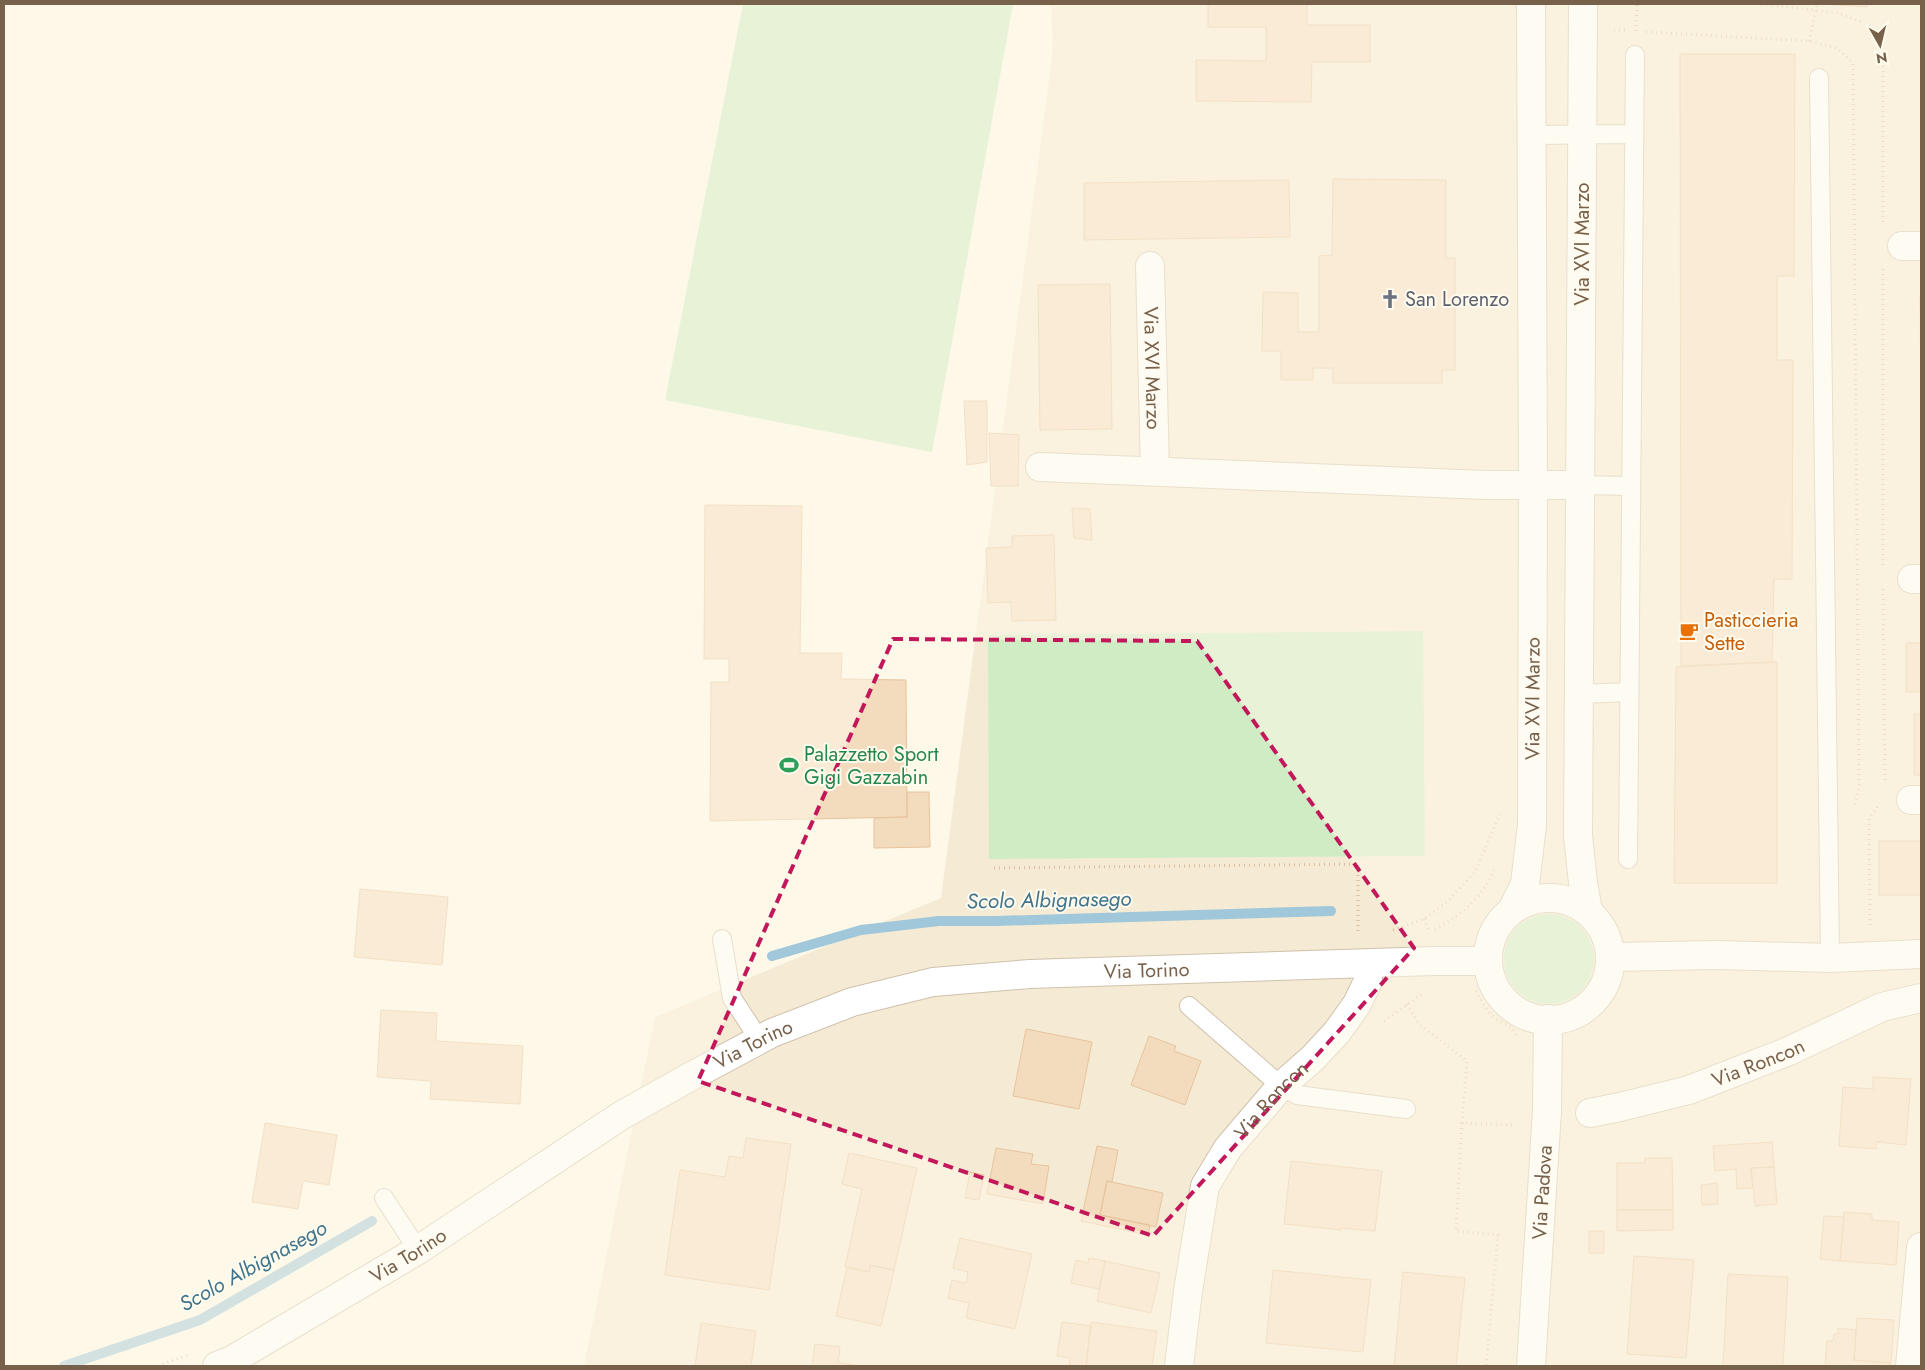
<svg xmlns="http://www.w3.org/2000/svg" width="1925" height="1370" viewBox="0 0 1925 1370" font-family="Jost,sans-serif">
	<rect width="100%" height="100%" fill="#fdf8e7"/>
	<path fill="#f5ebd5" d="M1051 4H1921V1366H584L655 1017 941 898 1053 50Z"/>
	<path fill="#cfecc4" d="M743 4H1013L932 452 665 400Z
		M1423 631 1425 856 989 859 988 635Z
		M1504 959a45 45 0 1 1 90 0a45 45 0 1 1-90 0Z"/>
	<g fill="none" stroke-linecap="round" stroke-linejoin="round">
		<path stroke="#a0c8da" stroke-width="10" d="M772 956 861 930 939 921H996L1331 911
			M64 1366 200 1320 372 1221"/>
	</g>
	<path fill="#f3dbbe" stroke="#e7c49d" d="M1208 4H1307V25H1370V62H1312L1311 102 1196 101V60L1266 61V27H1208Z
		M1825 4H1868L1867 7Z
		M1680 54H1795L1794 276H1777V360H1793L1792 579H1774L1772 662 1681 666Z
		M1333 179 1446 180V258H1455V370H1442V383H1333V368H1313V380H1281V351H1262L1263 292 1298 293V332H1319V256L1332 255Z
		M1289 180 1290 237 1084 240V183Z
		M1110 284 1112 429 1040 430 1038 285Z
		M1920 296H1921V415Z
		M964 401H987V462L967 465Z
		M989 433 1019 435 1018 486H991Z
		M705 505 802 506 800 653H842L841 679 906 680 907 817 710 821 711 682H729V659H704Z
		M1072 508 1090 509 1092 540 1074 538Z
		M1054 535 1056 620 1012 621 1011 602 988 603 986 548 1012 547V536Z
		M1906 643H1921V692H1906Z
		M1777 662V883H1674L1676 667Z
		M1914 714H1921V775H1914Z
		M907 792H929L930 847 874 848V818L907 817Z
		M1879 841H1921V895H1879Z
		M360 889 448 897 442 965 354 957Z
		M381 1010 437 1013 436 1041 523 1046 520 1104 430 1099 431 1081 377 1077Z
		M1026 1029 1092 1042 1079 1109 1013 1096Z
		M1149 1036 1176 1046 1174 1051 1201 1061 1185 1105 1131 1085Z
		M1873 1077 1911 1079 1906 1145 1877 1142 1876 1149 1839 1146 1843 1087 1873 1089Z
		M265 1123 337 1135 329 1185 303 1181 298 1209 252 1202Z
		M746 1138 791 1144 769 1290 665 1275 680 1170 725 1177 729 1156 743 1158Z
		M1772 1142 1774 1167 1751 1168 1753 1188 1737 1189 1736 1169 1715 1171 1713 1146Z
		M1097 1146 1118 1150 1112 1182 1107 1181 1100 1215 1150 1225 1148 1235 1081 1221Z
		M996 1148 1033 1154 1031 1164 1049 1166 1043 1204 987 1194Z
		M849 1153 917 1168 894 1270 870 1265 869 1272 845 1267 862 1189 842 1184Z
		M1645 1158H1672L1673 1210H1617V1163H1645Z
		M1291 1161 1382 1171 1375 1231 1341 1228V1230L1284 1224Z
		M1774 1167 1777 1204 1755 1206 1751 1168Z
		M970 1172 984 1175 979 1200 965 1198Z
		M1107 1181 1163 1193 1156 1227 1100 1215Z
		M1717 1183 1718 1204 1702 1205 1701 1185Z
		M1617 1210H1673V1230L1617 1231Z
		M1844 1212 1872 1214V1220L1899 1222 1896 1265 1840 1261Z
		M1824 1216 1844 1217 1840 1261 1820 1259Z
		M1589 1231H1604V1253H1589Z
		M960 1238 1032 1254 1015 1329 966 1318 969 1303 948 1298 952 1280 966 1283 968 1272 953 1268Z
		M1634 1256 1694 1260 1686 1358 1627 1354Z
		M1089 1258 1105 1261 1099 1289 1071 1283 1076 1260 1088 1263Z
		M1105 1261 1160 1273 1151 1313 1097 1301Z
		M870 1265 894 1270 881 1326 836 1316 847 1267 869 1272Z
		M1273 1270 1371 1280 1363 1352 1266 1343Z
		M1403 1272 1465 1278 1456 1366H1394Z
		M1728 1274 1788 1277 1783 1366H1723Z
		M1857 1318 1894 1320 1891 1363 1854 1360Z
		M1062 1322 1091 1326 1086 1366 1069 1365 1070 1358 1057 1356Z
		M1091 1322 1157 1331 1152 1366H1086Z
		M701 1323 756 1331 751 1366H695Z
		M1838 1328 1856 1330 1854 1360 1891 1363 1890 1366H1825L1827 1341H1833L1834 1334H1838Z
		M815 1344 840 1347 838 1363 864 1366H812Z"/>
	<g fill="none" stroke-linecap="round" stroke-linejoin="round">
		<g stroke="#cfc1ac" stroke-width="20">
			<path id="service" d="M1819 78 1830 958
				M1533 135 1634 134
				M1581 485 1630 486
				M1579 694 1629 692
				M1628 859 1635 55
				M722 939 732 998 759 1039
				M1189 1006 1281 1086 1297 1095 1406 1109
				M384 1198 418 1250"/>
		</g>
		<g stroke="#cfc1ac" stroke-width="30">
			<g id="minor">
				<path d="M1902 246H1921"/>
				<path id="s1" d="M1150 266 1155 471"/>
				<path d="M1040 467 1485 485H1581"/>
				<path d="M1912 579H1921"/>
				<path d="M1911 800H1921"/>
				<path d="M1610 957 1717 955 1830 958 1921 954"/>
				<path id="s2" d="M1590 1113 1620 1107 1689 1090 1789 1051 1882 1007 1921 998"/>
				<path id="s3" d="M1179 1366 1188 1291 1205 1186 1228 1148 1281 1086 1313 1058 1337 1032 1357 1004 1368 981V964"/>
				<path id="s4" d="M1531 1366 1547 1111 1548 1019"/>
				<path d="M1910 1366 1921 1247"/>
			</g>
		</g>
		<g stroke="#cfc1ac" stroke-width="30">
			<g id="tertiary">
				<path d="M1583 4 1578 836 1583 883 1588 911"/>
				<circle cx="1549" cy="959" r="61"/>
				<path id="s5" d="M1512 910 1525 884 1532 825 1533 485 1531 4"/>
				<path id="s6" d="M217 1366 232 1360 418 1250 622 1115 688 1078 772 1033 852 1002 933 982 1030 974 1434 961H1488"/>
			</g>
		</g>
		<path stroke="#d9bfa0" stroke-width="3" stroke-dasharray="1 4" stroke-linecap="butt" d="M1762 4 1839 13 1871 26 1883 50V223
			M1614 30H1627
			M1636 31 1637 4
			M1646 32 1809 41 1837 48 1853 63 1859 788 1855 805
			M1809 41 1817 4
			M1883 269V568
			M1883 589 1885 783
			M994 868 1358 864V933
			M1424 919 1429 930
			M1870 925 1869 819 1880 803
			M1393 930 1424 919 1447 902 1475 872 1500 814
			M1435 930C1463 913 1482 899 1495 868
			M1476 991C1481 1001 1487 1011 1495 1018 1504 1024 1512 1024 1516 1035
			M1407 1004 1420 1025 1467 1061 1462 1123 1514 1125V1123
			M1384 1021 1424 993
			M1462 1123 1456 1231 1498 1235 1486 1366
			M158 1366 188 1355"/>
		<use href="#service" stroke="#fff" stroke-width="18"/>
		<use href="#minor" stroke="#fff" stroke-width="28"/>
		<use href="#tertiary" stroke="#fff" stroke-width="28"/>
	</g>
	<path d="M0 0H1925V1370H0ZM893 639 1197 641 1414 948 1153 1236 698 1081Z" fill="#fdf8e7" fill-opacity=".55" fill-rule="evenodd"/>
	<path fill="none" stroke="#c2185b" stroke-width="4" stroke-dasharray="10 6" stroke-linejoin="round" d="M893 639 1197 641 1414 948 1153 1236 698 1081Z"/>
	<defs>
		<g id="church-bare" transform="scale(1.5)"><path d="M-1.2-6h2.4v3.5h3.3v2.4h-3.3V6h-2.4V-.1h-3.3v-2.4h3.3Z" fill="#6b7280" stroke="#fffbee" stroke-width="2.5" paint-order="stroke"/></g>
		<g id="cafe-bare" transform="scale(1.5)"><path d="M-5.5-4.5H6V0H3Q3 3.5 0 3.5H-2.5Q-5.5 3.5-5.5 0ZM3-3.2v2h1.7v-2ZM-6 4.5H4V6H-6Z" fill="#e8710a" stroke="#fffbee" stroke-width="2.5" paint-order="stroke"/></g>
		<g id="stadium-bare" transform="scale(1.5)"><path d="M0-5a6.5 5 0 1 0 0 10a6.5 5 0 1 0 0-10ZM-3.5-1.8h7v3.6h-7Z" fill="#2e9e5b" stroke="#fffbee" stroke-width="2.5" paint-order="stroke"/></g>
	</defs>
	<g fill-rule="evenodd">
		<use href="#church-bare" x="1390" y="299"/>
		<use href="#cafe-bare" x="1689" y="631"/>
		<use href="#stadium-bare" x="789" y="765"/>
	</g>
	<g text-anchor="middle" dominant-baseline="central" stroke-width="4" stroke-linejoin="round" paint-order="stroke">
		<g font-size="20" fill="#78614a" stroke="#fffbee">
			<text transform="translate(1582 244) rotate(-90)">Via XVI Marzo</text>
			<text stroke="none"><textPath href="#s1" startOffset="102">Via XVI Marzo</textPath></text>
			<text stroke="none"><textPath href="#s5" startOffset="215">Via XVI Marzo</textPath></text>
			<text stroke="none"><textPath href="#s6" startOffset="1031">Via Torino</textPath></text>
			<text stroke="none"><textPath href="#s6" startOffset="626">Via Torino</textPath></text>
			<text stroke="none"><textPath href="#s2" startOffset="176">Via Roncon</textPath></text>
			<text stroke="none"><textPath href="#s3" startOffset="291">Via Roncon</textPath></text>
			<text stroke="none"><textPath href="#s4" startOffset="174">Via Padova</textPath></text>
			<text stroke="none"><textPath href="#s6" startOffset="221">Via Torino</textPath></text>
		</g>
		<g font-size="20" fill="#5b616d" stroke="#fffbee" text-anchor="start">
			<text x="1405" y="299">San Lorenzo</text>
		</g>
		<g font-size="20" fill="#c56008" stroke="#fffbee" text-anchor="start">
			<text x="1704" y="620">Pasticcieria<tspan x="1704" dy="23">Sette</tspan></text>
		</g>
		<g font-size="20" fill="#27864d" stroke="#fffbee" text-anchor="start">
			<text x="804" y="754">Palazzetto Sport<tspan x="804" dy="23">Gigi Gazzabin</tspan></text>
		</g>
		<g font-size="21" font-style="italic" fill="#42758c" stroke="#fffbee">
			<text transform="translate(1049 900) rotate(-1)">Scolo Albignasego</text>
			<text transform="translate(253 1266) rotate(-29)">Scolo Albignasego</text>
		</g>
	</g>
	<rect width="1925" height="1370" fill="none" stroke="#78614a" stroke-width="10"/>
	<g transform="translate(1880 45) rotate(172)" stroke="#fffbee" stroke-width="4" paint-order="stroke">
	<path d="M0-4L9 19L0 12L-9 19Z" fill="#78614a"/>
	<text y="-8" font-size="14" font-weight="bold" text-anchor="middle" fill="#78614a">N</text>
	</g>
</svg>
